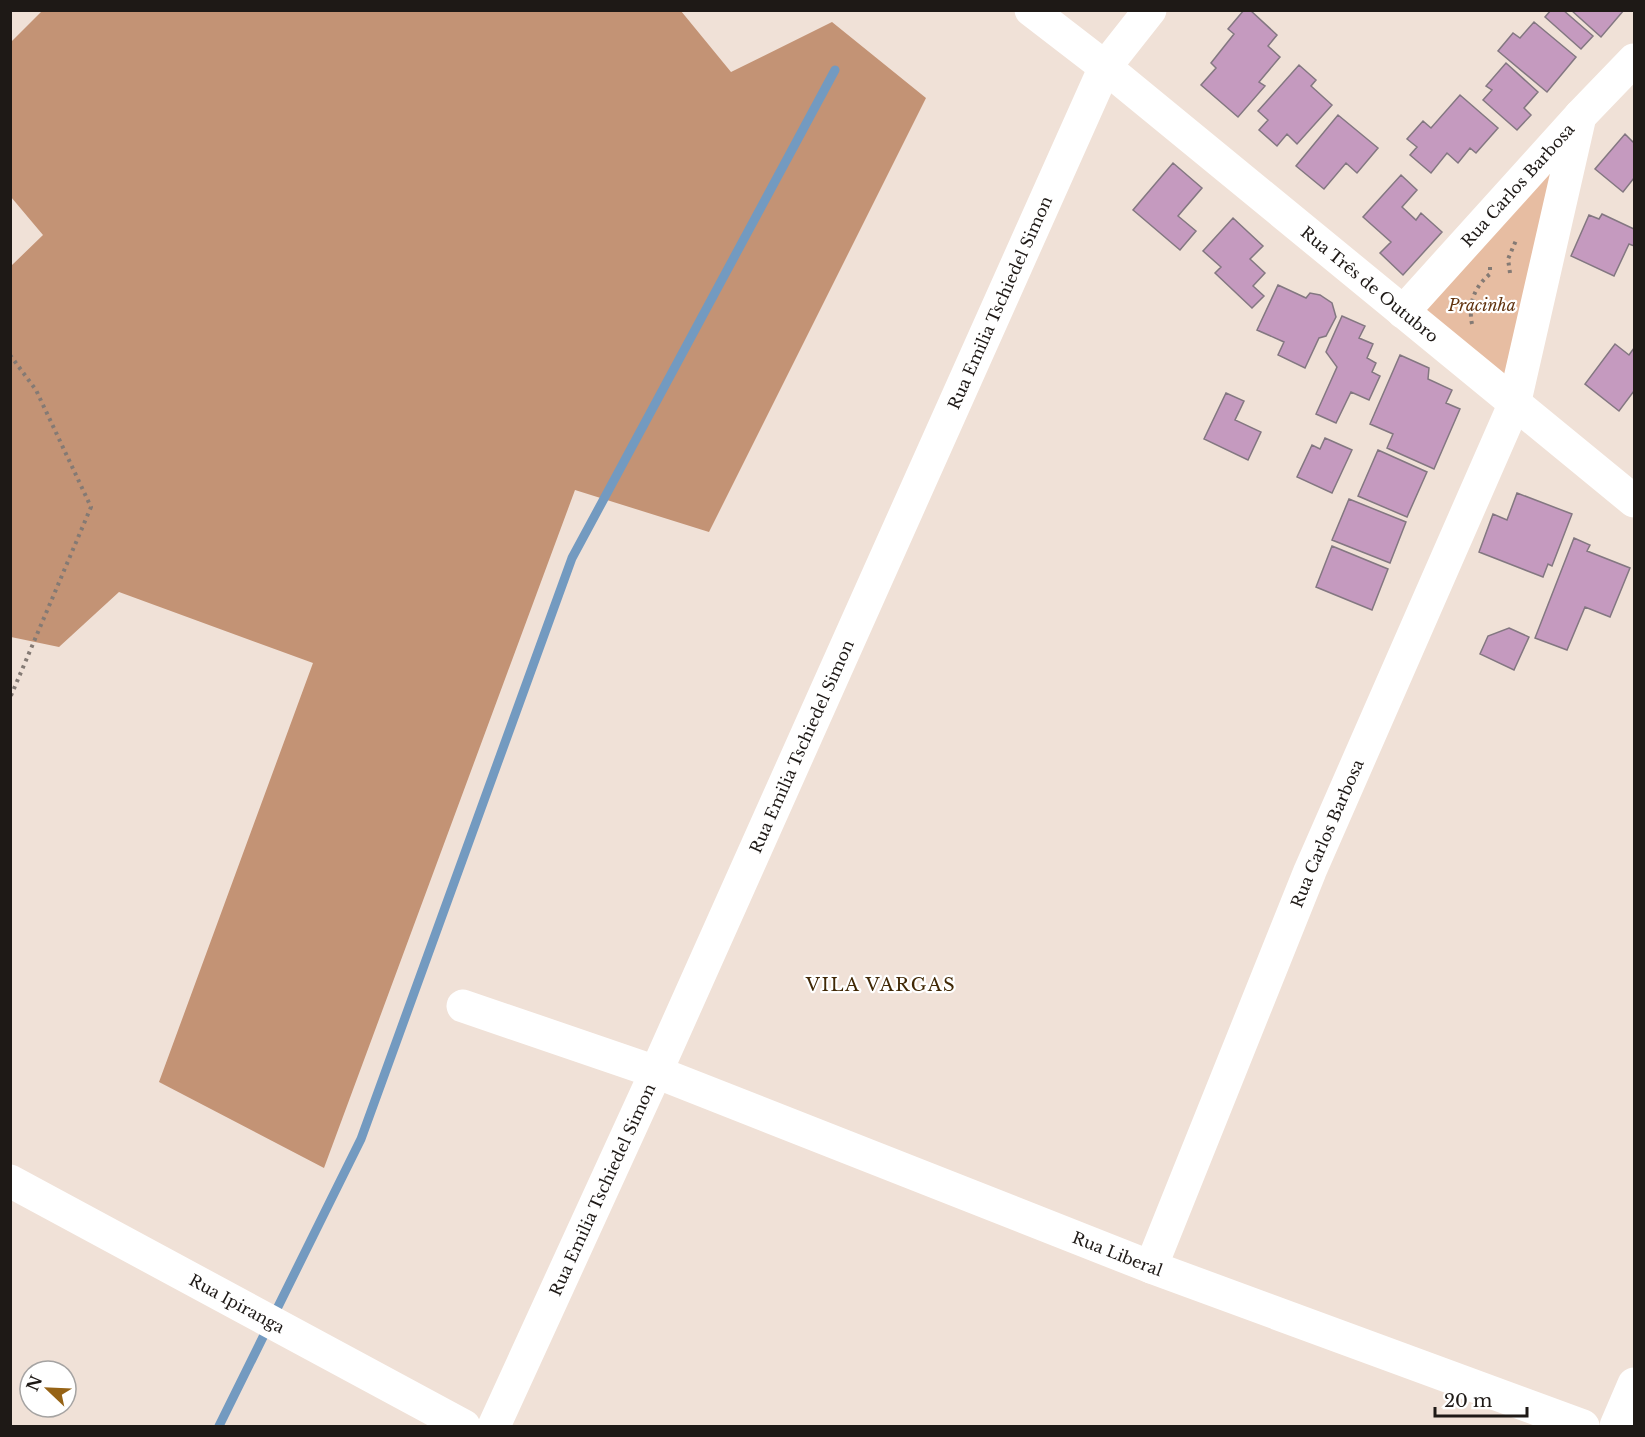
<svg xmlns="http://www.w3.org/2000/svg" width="1645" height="1437" viewBox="0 0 1645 1437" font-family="'Libre Baskerville',serif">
	<rect width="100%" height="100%" fill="#f0e1d7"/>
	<path fill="#e7bda2" d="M1559 160 1506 380 1423 309Z"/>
	<path fill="#c39375" d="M42 11H681L731 72 832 22 926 98 709 532 575 490 324 1168 159 1082 313 663 119 592 59 647 11 637V266L43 235 11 197V42Z"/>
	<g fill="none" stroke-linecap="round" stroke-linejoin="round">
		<path stroke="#739ac0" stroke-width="9" d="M219 1426 361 1139 572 558 835 70"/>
	</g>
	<path fill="#c59abf" stroke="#837781" stroke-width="1.5" d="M1244 10H1250L1277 35 1268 46 1280 57 1259 82 1265 86 1238 117 1201 85 1216 68 1211 63 1234 34 1228 29Z
		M1551 10H1563L1593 36 1581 49 1545 17Z
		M1571 10H1624L1601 37Z
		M1534 22 1576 57 1547 92 1498 51 1513 33 1520 38Z
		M1506 63 1538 92 1524 108 1531 115 1517 130 1483 100 1492 90 1486 86Z
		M1299 65 1316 80 1311 86 1332 105 1297 144 1287 134 1277 146 1259 130 1268 120 1258 111Z
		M1460 95 1498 128 1476 153 1470 148 1458 163 1447 153 1431 173 1410 155 1417 147 1407 139 1423 121 1431 128Z
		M1338 115 1378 148 1357 173 1346 163 1324 189 1296 166Z
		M1625 134 1634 143V178L1623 192 1595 169Z
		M1173 163 1202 188 1178 216 1196 231 1180 250 1133 210Z
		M1401 175 1417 190 1402 207 1416 220 1421 213 1442 232 1403 275 1380 253 1391 242 1363 217Z
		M1602 214 1634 229V246L1629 244 1614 276 1571 256 1589 215 1599 219Z
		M1233 218 1263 246 1250 259 1265 273 1253 286 1264 296 1252 308 1215 273 1221 267 1203 251Z
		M1278 285 1306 298 1310 293 1320 295 1332 303 1336 317 1326 336 1319 338 1305 368 1278 355 1284 342 1257 330Z
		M1342 316 1365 326 1359 338 1373 344 1367 358 1376 363 1372 372 1380 376 1369 400 1351 392 1336 423 1316 414 1337 367 1326 352Z
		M1615 344 1629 355 1634 348V391L1619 411 1585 384Z
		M1400 355 1429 368 1428 379 1452 390 1446 403 1460 409 1434 469 1387 448 1393 434 1370 424Z
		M1226 393 1244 401 1235 420 1261 432 1248 460 1204 439Z
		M1325 438 1352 450 1332 493 1297 477 1312 445 1320 449Z
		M1378 450 1427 472 1407 517 1358 496Z
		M1517 493 1572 514 1552 566 1548 564 1543 577 1479 552 1493 514 1507 520Z
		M1349 499 1406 522 1390 563 1332 540Z
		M1574 538 1590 545 1587 551 1630 568 1610 617 1585 607 1567 650 1535 638Z
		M1332 546 1388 569 1372 610 1316 587Z
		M1509 628 1529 637 1514 670 1480 654 1488 636Z"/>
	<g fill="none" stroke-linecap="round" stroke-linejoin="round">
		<path stroke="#847a74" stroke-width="4" stroke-dasharray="3 4.5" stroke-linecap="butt" d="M1510 273 1508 259 1517 238
			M1472 324C1468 304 1474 287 1490 274V264
			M10 355 36 390 91 507 10 698"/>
		<g stroke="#fff" stroke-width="33">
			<path id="s1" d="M1031 10 1105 67 1634 501"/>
			<path id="s2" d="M1403 312 1580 116 1634 60"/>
			<path id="s3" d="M463 1006 656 1072 1151 1267 1583 1426"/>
			<path id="s4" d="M1151 1267 1310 871 1514 405 1580 116"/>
			<path id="s5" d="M494 1426 656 1072 1105 67 1150 10"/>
			<path d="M1616 1426 1634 1384"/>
		</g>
		<path stroke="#fff" stroke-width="33" id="s6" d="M10 1181 464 1426"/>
	</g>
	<g text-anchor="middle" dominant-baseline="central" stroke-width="4.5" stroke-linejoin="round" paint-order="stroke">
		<g font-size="16" fill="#1e1916" stroke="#fff">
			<text stroke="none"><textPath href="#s2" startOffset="171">Rua Carlos Barbosa</textPath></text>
			<text stroke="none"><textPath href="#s1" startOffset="436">Rua Três de Outubro</textPath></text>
			<text stroke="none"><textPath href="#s5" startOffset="1232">Rua Emilia Tschiedel Simon</textPath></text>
			<text stroke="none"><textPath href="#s5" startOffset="746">Rua Emilia Tschiedel Simon</textPath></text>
			<text stroke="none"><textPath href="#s4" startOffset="468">Rua Carlos Barbosa</textPath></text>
			<text stroke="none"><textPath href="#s5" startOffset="260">Rua Emilia Tschiedel Simon</textPath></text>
			<text stroke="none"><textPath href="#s3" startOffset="700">Rua Liberal</textPath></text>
			<text stroke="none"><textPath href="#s6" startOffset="258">Rua Ipiranga</textPath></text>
		</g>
		<g font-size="16" font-style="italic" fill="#623410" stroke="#fff">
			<text x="1482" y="305">Pracinha</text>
		</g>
		<g font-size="18" letter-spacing="1.5" fill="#412805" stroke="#fff">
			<text x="881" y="985">VILA VARGAS</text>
		</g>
	</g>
	<rect width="1645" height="1437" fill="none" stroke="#1e1916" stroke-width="24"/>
	<g transform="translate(48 1389) rotate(293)"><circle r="28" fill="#ffffff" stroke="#a5a3a2" stroke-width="1.5"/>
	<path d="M0-4.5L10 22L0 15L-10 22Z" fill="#966316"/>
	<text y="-9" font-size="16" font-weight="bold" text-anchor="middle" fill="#1e1916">N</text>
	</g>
	<path d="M1435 1407v9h92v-9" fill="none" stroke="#1e1916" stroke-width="3"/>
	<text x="1444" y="1407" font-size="18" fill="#1e1916" stroke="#ffffff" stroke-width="4.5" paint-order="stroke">20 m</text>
</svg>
